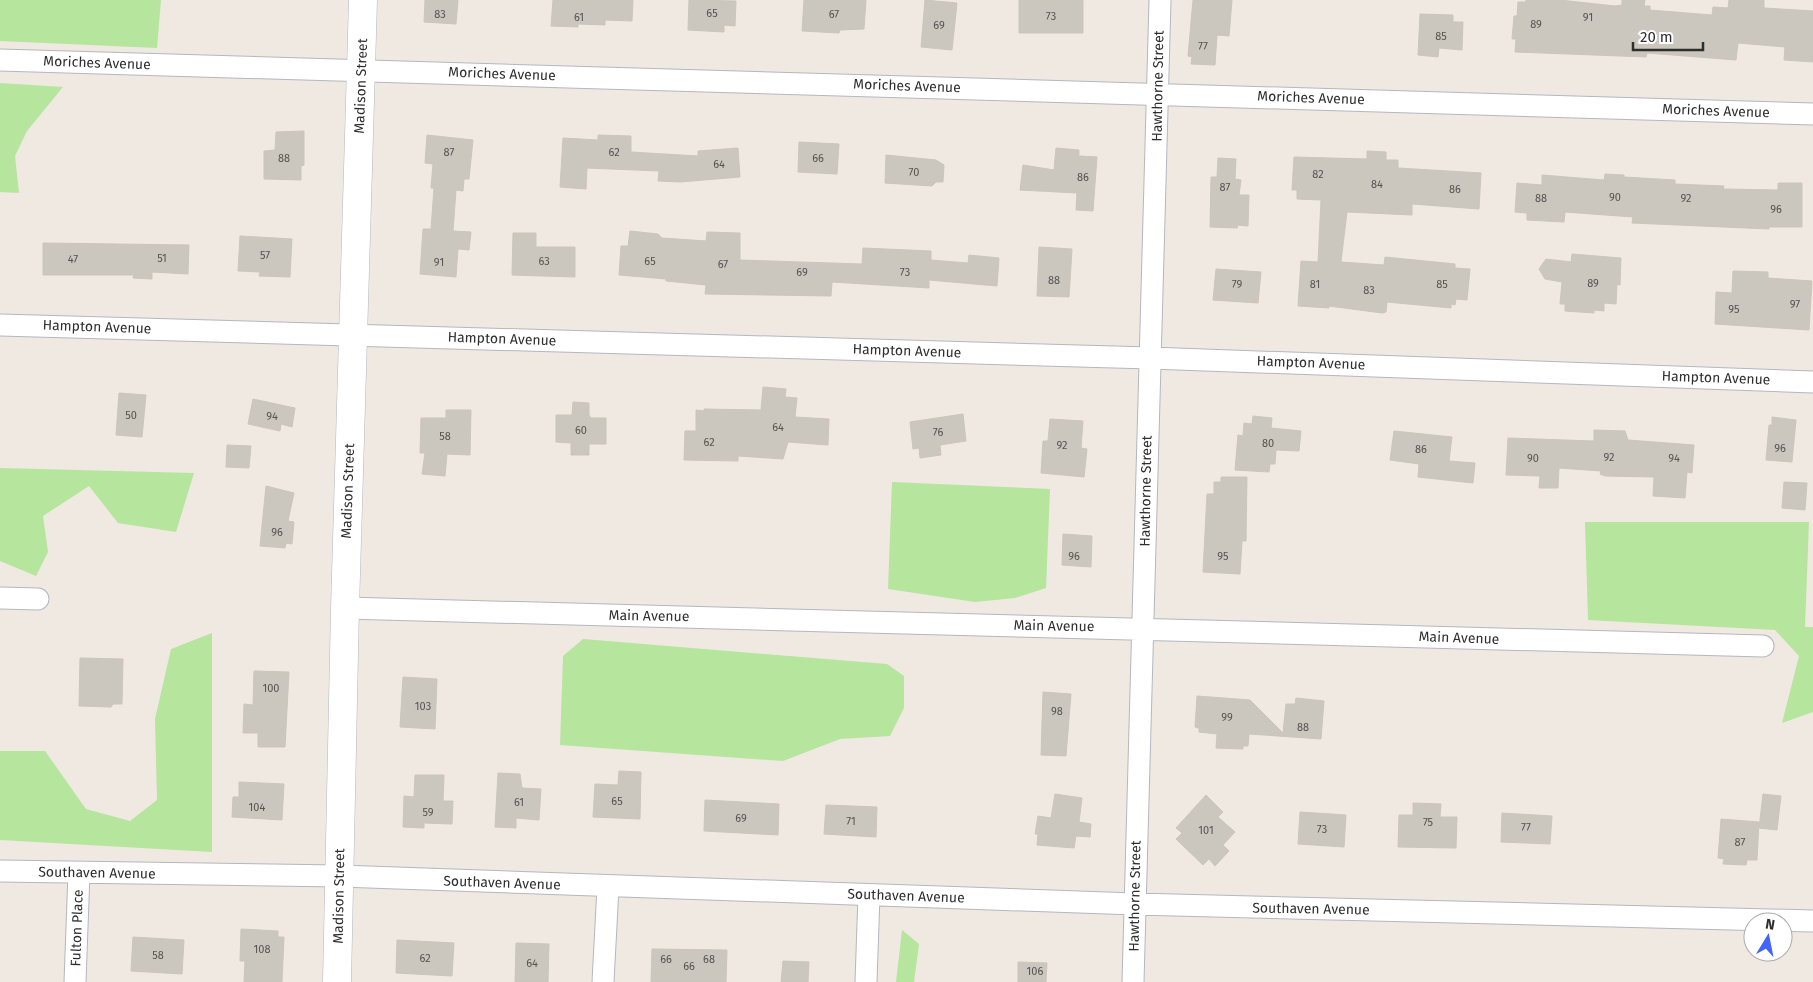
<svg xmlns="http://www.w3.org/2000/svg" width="1813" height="982" viewBox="0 0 1813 982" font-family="'Fira Sans',sans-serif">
	<rect width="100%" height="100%" fill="#efe9e1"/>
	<path fill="#b6e59e" d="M0 0H161L157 48 0 41Z
		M0 83 63 87 27 131 15 156 19 193 0 192Z
		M0 468 194 473 176 532 118 523 89 486 43 516 48 552 36 576 0 561Z
		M892 482 1050 489 1046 588 1015 598 975 602 888 589Z
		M1585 522H1809L1805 627H1813V712L1782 723 1799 656 1775 630 1588 620Z
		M212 633V852L0 840V751H45L86 809 130 821 157 800 155 719 171 649Z
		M583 639 887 664 904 676V708L890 736 840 739 783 761 560 745 563 656Z
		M902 930 919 944 914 982H896Z"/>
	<path fill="#cbc7bf" stroke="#cbc5ba" d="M425 0H458L456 24 424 22Z
		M553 0H633L632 21 605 20V25L578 24V27L551 26Z
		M689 0 736 1 735 26 724 25V32L688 30Z
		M804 0H866L864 29 840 30 839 33 802 31Z
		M925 0 957 3 952 50 921 47Z
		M1019 0H1083V33H1019Z
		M1193 0H1232L1229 36 1217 35 1215 65 1191 64 1192 57 1188 56Z
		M1526 0H1560L1615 6 1622 5V0H1645L1644 6H1650V10L1712 15 1713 7 1728 8 1729 0H1764V8L1813 11V62L1784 60 1785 47 1738 43 1736 60 1647 53 1646 57 1515 52 1516 39H1512L1514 16H1517L1518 2H1526Z
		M1420 14 1453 15V22H1463L1462 50 1439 48 1438 57 1418 55Z
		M304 131V165L301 166V180L264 179V151L275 150 276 132Z
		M427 135 473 140 469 179H464L463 191 456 190 453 231 471 232 469 250 458 249 456 277 420 274 423 229H431L434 188H431L433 164 425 163Z
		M598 135 631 136V152L698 156V151L738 148 740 177 680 182 658 181 659 171 587 168 586 189 560 187 563 138 598 140Z
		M799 142 839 144 837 174 798 172Z
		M1056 148 1079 150V159L1080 156 1097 157 1093 211 1076 210 1077 193 1020 190 1023 165 1054 170Z
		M1367 151 1386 152V160H1398V168L1481 173 1479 209 1412 204V215L1347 212 1341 262 1384 265 1385 257 1455 264V268L1470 269 1467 300 1456 299 1455 305 1451 304V308L1387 302 1386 312 1382 313 1329 306V308L1298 306 1301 261 1318 262 1321 200 1297 199V190H1292L1294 157 1367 159Z
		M886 155 936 160 944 165 943 182H936L932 186 885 183Z
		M1218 158 1236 159 1235 179 1241 180 1239 195H1249L1248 226 1238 225 1237 228 1210 227 1211 177H1217Z
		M1605 174 1624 175V177L1675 180V184L1724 186 1723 189 1778 190V183H1802V227H1769V229L1632 223 1633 217 1565 212 1564 222 1527 220V213L1515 212 1517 183 1542 185V175L1604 180Z
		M630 231 658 234 662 238 706 241 707 232 740 233V260L862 264 863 248 931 251V260L968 263 969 255 999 258 997 286 929 280V288L832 282 831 296 705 294 706 285 666 281V279L619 275 621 246H628Z
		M513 233H536V247H575V277L512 275Z
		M240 236 292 239 290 277 259 276 260 272 238 271Z
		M43 243 189 245 188 274 152 272V279L133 278 134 275H43Z
		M1039 247 1072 249 1069 297 1037 296Z
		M1572 254 1621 258 1620 285 1617 284 1616 304 1604 303V311L1594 310V313L1565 311V304H1560L1562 282 1545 279 1539 269 1546 259 1571 262Z
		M1216 269 1261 272 1258 303 1213 300Z
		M1733 271 1768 272V278L1812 281 1809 330 1715 324 1716 292 1732 293Z
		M763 387 786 389 785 397 797 398 795 417 829 419 828 445 788 442 783 459 738 456V461L684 460 685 431H696V410L704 411V409L761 410Z
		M119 393 146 395 142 437 116 435Z
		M253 399 295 408 292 427 281 424 280 431 248 424Z
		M573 402 589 403V415L591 418H606V444H589V455H571V443L556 442V415H572Z
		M446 410H471L470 455 447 454 445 476 422 474 425 453H420L421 418H446Z
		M963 414 966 441 940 445 941 455 920 458 919 448 913 449 910 422Z
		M1253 416 1272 418 1271 428 1301 431 1299 451 1276 450 1275 464H1270L1269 472 1235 470 1238 435 1243 436 1244 423 1252 424Z
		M1772 417 1796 420 1792 462 1766 460 1769 425H1772Z
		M1050 419 1083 421 1081 448 1087 449 1084 477 1041 473 1043 441H1048Z
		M1594 430 1625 431 1628 440 1694 445 1692 473 1687 472 1685 498 1653 496 1654 477 1605 476 1600 474 1601 471 1559 468 1558 488H1539L1540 476 1506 475 1508 438 1594 441Z
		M1394 431 1452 437 1449 461 1475 463 1473 483 1418 477 1419 464 1390 460Z
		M227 445 251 446 249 468 226 467Z
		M1221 477H1247L1246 541H1242L1240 574 1203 572 1207 494H1214V482H1221Z
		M1784 482 1807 483 1805 510 1782 508Z
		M266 486 294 493 288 521 294 522 292 544 286 543 285 548 260 546Z
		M1063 534 1092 536 1091 567 1062 565Z
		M80 658 123 659 122 704H113L111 707 79 706Z
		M254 671 289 672 285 747H258V733H243L244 704 253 705Z
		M403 677 437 679 435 729 400 727Z
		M1043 692 1071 694 1066 756 1041 755Z
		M1197 696 1250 700 1283 733 1286 704H1295L1296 698 1324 701 1321 739 1249 734 1248 746H1243V749L1216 748 1217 734 1199 732V728L1195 727Z
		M619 771 641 772 640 819 593 817 595 784 618 785Z
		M498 773 520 774 522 788 541 789 539 820 516 818V828L495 827Z
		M415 775H444L443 801H453L452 824 424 823V828L403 827 404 796 414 797Z
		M239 782 284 784 282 820 232 817 233 797H239Z
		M1055 794 1082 798 1079 822 1091 824 1090 837 1076 836 1074 848 1037 845 1038 834H1035L1038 816 1051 818Z
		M1763 794 1781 796 1777 830 1759 828Z
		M1206 795 1223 812 1218 817 1235 832 1223 845 1229 851 1215 866 1209 859 1203 865 1176 839 1182 833 1176 828Z
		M705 800 779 804 778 835 704 831Z
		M1413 803 1441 804 1440 817H1457L1456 848 1398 847 1399 815H1413Z
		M826 805 877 807 876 837 824 834Z
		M1300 812 1346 815 1344 847 1298 844Z
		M1502 813 1552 816 1550 844 1501 842Z
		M1721 819 1759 822 1757 860H1747L1746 865 1723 864 1724 859 1718 858Z
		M241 929 278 931V937H284L282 982H244L245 961H240Z
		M133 937 184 940 182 974 131 971Z
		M397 940 454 943 452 976 396 973Z
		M516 943 549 944 548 982H515Z
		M652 949 727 950 726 982H651Z
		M783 961 809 962 808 982H781Z
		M1018 962 1047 963 1046 982H1018Z"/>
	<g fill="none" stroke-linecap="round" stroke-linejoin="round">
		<g stroke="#b4b7c1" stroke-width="23">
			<path id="street" d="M0 60 1813 114
				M0 325 1150 358 1813 382
				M0 598 38 599
				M345 608 1763 646
				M0 871 340 876 1135 904 1813 921
				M75 982 79 873
				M603 982 608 887
				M866 982 869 895
				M1133 982 1160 0"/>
		</g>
		<g stroke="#b4b7c1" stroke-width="29">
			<path id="secondary" d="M337 982 345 608 363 0"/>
		</g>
		<use href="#street" stroke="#fff" stroke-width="21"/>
		<use href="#secondary" stroke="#fff" stroke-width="28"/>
	</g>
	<g text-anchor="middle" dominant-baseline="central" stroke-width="5" stroke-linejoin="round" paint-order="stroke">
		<g font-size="11" fill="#555452">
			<text x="712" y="13">65</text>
			<text x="440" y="14">83</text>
			<text x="834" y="14">67</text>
			<text x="1051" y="16">73</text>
			<text x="579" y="17">61</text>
			<text x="1588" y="17">91</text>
			<text x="1536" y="24">89</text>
			<text x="939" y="25">69</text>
			<text x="1441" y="36">85</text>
			<text x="1203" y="46">77</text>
			<text x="449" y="152">87</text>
			<text x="614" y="152">62</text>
			<text x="284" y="158">88</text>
			<text x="818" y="158">66</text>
			<text x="719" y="164">64</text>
			<text x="914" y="172">70</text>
			<text x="1318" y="174">82</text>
			<text x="1083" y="177">86</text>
			<text x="1377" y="184">84</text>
			<text x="1225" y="187">87</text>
			<text x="1455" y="189">86</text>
			<text x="1615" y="197">90</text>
			<text x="1541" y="198">88</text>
			<text x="1686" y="198">92</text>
			<text x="1776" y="209">96</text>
			<text x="265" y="255">57</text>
			<text x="162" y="258">51</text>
			<text x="73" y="259">47</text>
			<text x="544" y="261">63</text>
			<text x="650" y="261">65</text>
			<text x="439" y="262">91</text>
			<text x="723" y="264">67</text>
			<text x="802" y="272">69</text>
			<text x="905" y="272">73</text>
			<text x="1054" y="280">88</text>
			<text x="1593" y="283">89</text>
			<text x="1237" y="284">79</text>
			<text x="1315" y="284">81</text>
			<text x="1442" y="284">85</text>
			<text x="1369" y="290">83</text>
			<text x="1795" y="304">97</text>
			<text x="1734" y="309">95</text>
			<text x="131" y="415">50</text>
			<text x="272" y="416">94</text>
			<text x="778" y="427">64</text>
			<text x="581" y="430">60</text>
			<text x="938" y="432">76</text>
			<text x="445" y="436">58</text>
			<text x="709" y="442">62</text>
			<text x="1268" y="443">80</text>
			<text x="1062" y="445">92</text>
			<text x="1780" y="448">96</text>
			<text x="1421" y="449">86</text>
			<text x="1609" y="457">92</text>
			<text x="1533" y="458">90</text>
			<text x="1674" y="458">94</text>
			<text x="277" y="532">96</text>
			<text x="1074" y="556">96</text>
			<text x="1223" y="556">95</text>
			<text x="271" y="688">100</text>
			<text x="423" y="706">103</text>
			<text x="1057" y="711">98</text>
			<text x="1227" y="717">99</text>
			<text x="1303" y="727">88</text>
			<text x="617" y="801">65</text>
			<text x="519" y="802">61</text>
			<text x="257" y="807">104</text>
			<text x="428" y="812">59</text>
			<text x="741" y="818">69</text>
			<text x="851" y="821">71</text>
			<text x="1428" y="822">75</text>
			<text x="1526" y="827">77</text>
			<text x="1322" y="829">73</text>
			<text x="1206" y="830">101</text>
			<text x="1740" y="842">87</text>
			<text x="262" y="949">108</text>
			<text x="158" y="955">58</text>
			<text x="425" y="958">62</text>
			<text x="666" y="959">66</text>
			<text x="709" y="959">68</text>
			<text x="532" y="963">64</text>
			<text x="689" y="966">66</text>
			<text x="1035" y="971">106</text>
		</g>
		<g font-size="14" fill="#2e2e2e" stroke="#fff">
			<text transform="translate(97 63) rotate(2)">Moriches Avenue</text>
			<text transform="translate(502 74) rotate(2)">Moriches Avenue</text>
			<text transform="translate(361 86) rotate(-88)">Madison Street</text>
			<text transform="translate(907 86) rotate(2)">Moriches Avenue</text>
			<text transform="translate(1158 86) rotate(-89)">Hawthorne Street</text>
			<text transform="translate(1311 98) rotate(2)">Moriches Avenue</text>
			<text transform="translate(1716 111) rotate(2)">Moriches Avenue</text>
			<text transform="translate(97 327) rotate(2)">Hampton Avenue</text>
			<text transform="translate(502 339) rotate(2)">Hampton Avenue</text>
			<text transform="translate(907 351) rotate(2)">Hampton Avenue</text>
			<text transform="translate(1311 363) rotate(2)">Hampton Avenue</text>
			<text transform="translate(1716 378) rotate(2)">Hampton Avenue</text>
			<text transform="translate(348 491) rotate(-88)">Madison Street</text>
			<text transform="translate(1146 491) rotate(-89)">Hawthorne Street</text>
			<text transform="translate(649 616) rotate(1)">Main Avenue</text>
			<text transform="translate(1054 626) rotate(1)">Main Avenue</text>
			<text transform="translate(1459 638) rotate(2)">Main Avenue</text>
			<text transform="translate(97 873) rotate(1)">Southaven Avenue</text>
			<text transform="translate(502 883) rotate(2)">Southaven Avenue</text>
			<text transform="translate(339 896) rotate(-89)">Madison Street</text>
			<text transform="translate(906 896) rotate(2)">Southaven Avenue</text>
			<text transform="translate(1135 896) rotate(-89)">Hawthorne Street</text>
			<text transform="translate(1311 909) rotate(1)">Southaven Avenue</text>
			<text transform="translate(77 928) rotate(-88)">Fulton Place</text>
		</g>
	</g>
	<g transform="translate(1768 937) rotate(10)"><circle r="24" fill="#ffffff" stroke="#ababab"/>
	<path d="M0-4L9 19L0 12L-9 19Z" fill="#4264fb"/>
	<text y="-8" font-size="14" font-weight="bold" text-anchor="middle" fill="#2e2e2e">N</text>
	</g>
	<path d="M1633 42v8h70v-8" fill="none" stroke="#2e2e2e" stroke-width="2.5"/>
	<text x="1640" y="42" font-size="15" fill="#2e2e2e" stroke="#ffffff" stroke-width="4" paint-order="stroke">20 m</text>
</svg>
